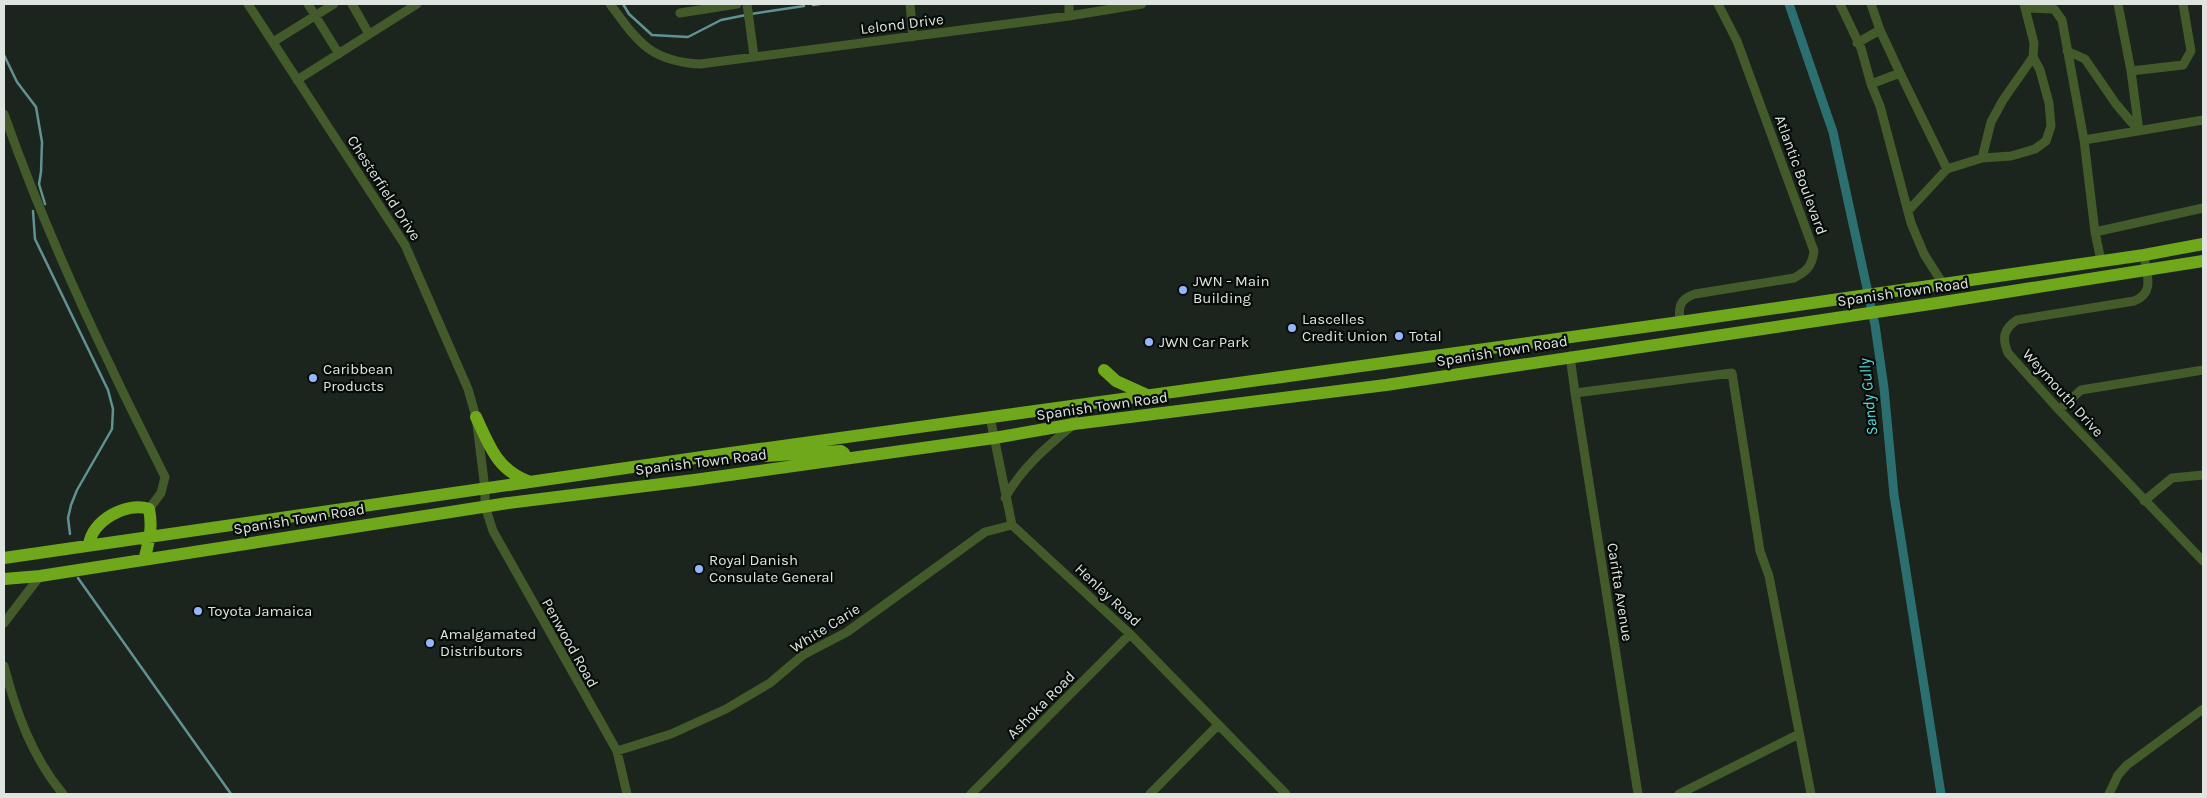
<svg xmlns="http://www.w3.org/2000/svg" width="2207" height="798" viewBox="0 0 2207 798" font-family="Karla,sans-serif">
	<rect width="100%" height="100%" fill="#1b241d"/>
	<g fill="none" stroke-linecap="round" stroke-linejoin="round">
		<path stroke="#619292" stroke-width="2.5" d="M623 4 629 14 652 35 688 37 721 20 746 15
			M813 5 820 4
			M751 14 804 6
			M4 55 17 82 36 107 42 142 41 172 39 184 45 204
			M33 211 35 239 108 390 113 409 112 429 77 490 71 505 68 518 70 534
			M78 578 231 794"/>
		<path stroke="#2b6f70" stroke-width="9" d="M1789 4 1833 132 1875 325 1884 388 1894 495 1941 794"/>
		<path stroke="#435a2a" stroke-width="9" d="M248 4 405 245 468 389 476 417 485 489V506L493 531 617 751 627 794
			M308 4 339 54
			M352 4 369 34
			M610 4C638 42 650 61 700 64L1069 16 1142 4
			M747 4 754 56
			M910 4 913 37
			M1069 4V16
			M1840 4 1861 48 1871 84 1880 106 1911 223 1924 254 1943 284
			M1871 4 1880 30
			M2118 4 2131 71 2139 131
			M2025 8 2054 9 2062 20 2084 140 2095 232 2101 261
			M680 13 737 4
			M273 42 334 4
			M1857 43 1880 30 1900 73 1871 84
			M2067 51 2085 59 2116 104 2139 131
			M2131 71 2183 65 2191 51 2183 4
			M1900 73 1947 169
			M297 80 417 4
			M4 114C35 201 71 285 111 367 128 404 147 440 165 477L161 493 149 509
			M2084 140 2203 120
			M1982 158 1991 122 2003 100 2033 57 2034 43 2024 4
			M1908 211 1947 169 1982 158 2011 156 2035 149 2046 141 2051 126 2049 103 2040 70 2033 57
			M2095 232 2203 208
			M2144 255C2146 273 2156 293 2134 301L2017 320C2003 329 2002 339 2008 353L2059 410 2203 561
			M1680 322C1678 306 1680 299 1695 294L1794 278C1807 271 1812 266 1814 251L1737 41 1718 4
			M1570 356 1575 393 1732 373 1760 551 1769 576 1811 794
			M1575 393 1638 794
			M2059 410 2081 390 2203 370
			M990 417 1012 525 1130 634 1286 794
			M1005 498C1022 467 1048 446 1074 424L1073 406
			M2144 501 2172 478 2203 475
			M4 623 40 576
			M4 666C16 712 32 757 63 794
			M617 751 671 734 726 709 770 683 803 655 847 632 985 532 1012 525
			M971 794 1130 634
			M1150 794 1217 726
			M1679 794 1799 734
			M2109 794 2118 775 2127 765 2203 709"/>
		<path stroke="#6fa81a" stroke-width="12" d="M1104 370 1116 381 1147 395
			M476 417C490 447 497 470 530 482
			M765 456 841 451 844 453
			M89 545C91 521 127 501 149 509 153 528 149 542 144 560
			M4 558 709 456 1680 322 2144 255 2203 244
			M4 579 40 576 508 503 694 480 994 438 1074 424 1386 385 1937 303 2203 261"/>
	</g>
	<g fill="#92b7fd" stroke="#080c09" stroke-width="2">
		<circle cx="1183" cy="290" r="5"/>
		<circle cx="1292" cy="328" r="5"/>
		<circle cx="1399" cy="336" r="5"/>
		<circle cx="1149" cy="342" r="5"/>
		<circle cx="313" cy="378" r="5"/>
		<circle cx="699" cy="569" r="5"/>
		<circle cx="198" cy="611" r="5"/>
		<circle cx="430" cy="643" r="5"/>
	</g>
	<g text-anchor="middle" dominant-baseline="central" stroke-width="4.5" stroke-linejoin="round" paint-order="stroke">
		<g font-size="15" fill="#dee4e0" stroke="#080c09">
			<text transform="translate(902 24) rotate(-7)">Lelond Drive</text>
			<text transform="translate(1801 175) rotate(70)">Atlantic Boulevard</text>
			<text transform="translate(384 188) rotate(57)">Chesterfield Drive</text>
			<text transform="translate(1903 292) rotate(-8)">Spanish Town Road</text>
			<text transform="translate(1502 351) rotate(-9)">Spanish Town Road</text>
			<text transform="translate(2063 393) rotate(48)">Weymouth Drive</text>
			<text transform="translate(1102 406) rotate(-8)">Spanish Town Road</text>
			<text transform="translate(701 462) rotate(-7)">Spanish Town Road</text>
			<text transform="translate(299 519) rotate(-9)">Spanish Town Road</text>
			<text transform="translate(1620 592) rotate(81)">Carifta Avenue</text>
			<text transform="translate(1108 595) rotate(43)">Henley Road</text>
			<text transform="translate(825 628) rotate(-32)">White Carie</text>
			<text transform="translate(570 643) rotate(61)">Penwood Road</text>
			<text transform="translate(1041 705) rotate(-45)">Ashoka Road</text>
		</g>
		<g font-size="15" fill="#dee4e0" stroke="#080c09" text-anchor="start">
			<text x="1193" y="281">JWN - Main<tspan x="1193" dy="17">Building</tspan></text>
			<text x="1302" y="319">Lascelles<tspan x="1302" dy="17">Credit Union</tspan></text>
			<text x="1409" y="336">Total</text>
			<text x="1159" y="342">JWN Car Park</text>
			<text x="323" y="369">Caribbean<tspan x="323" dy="17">Products</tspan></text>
			<text x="709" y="560">Royal Danish<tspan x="709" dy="17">Consulate General</tspan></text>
			<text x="208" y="611">Toyota Jamaica</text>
			<text x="440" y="634">Amalgamated<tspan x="440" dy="17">Distributors</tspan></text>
		</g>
		<g font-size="16" font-style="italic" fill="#58dbdd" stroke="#080c09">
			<text transform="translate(1868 397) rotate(-96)">Sandy Gully</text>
		</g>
	</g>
	<rect width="2207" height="798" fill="none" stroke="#dee4e0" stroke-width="10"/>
</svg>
